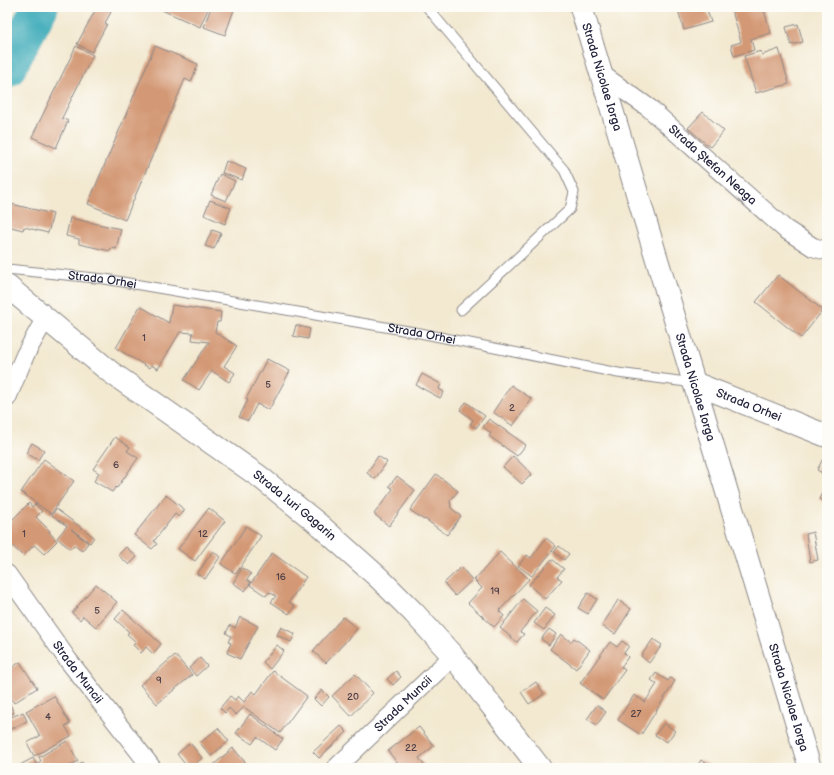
<svg xmlns="http://www.w3.org/2000/svg" width="834" height="775" viewBox="0 0 834 775" font-family="'Balsamiq Sans',sans-serif">
	<rect width="100%" height="100%" fill="#fdfcf7"/>
	<filter id="ink" filterUnits="userSpaceOnUse"><feTurbulence type="fractalNoise" baseFrequency=".025" numOctaves="2"/><feDisplacementMap in="SourceGraphic" scale="8" xChannelSelector="R" yChannelSelector="G"/><feConvolveMatrix kernelMatrix="1 2 1 2 8 2 1 2 1" color-interpolation-filters="sRGB"/></filter>
	<filter id="wash" filterUnits="userSpaceOnUse"><feTurbulence type="fractalNoise" baseFrequency=".012" numOctaves="4" result="noise"/><feDisplacementMap in="SourceGraphic" scale="16" xChannelSelector="R" yChannelSelector="G"/><feGaussianBlur stdDeviation="0.9" result="paint"/><feColorMatrix in="noise" values="0 0 0 0 0 0 0 0 0 0 0 0 0 0 0 0 0 1.4 0 .05"/><feComposite in="paint" operator="in"/></filter>
	<g filter="url(#wash)">
		<rect width="100%" height="100%" fill="#f3e9d1"/>
		<g fill="none" stroke-linecap="round" stroke-linejoin="round">
			<path stroke="#3cabb9" stroke-width="37" d="M7 69 40 7"/>
		</g>
		<g id="blocks">
			<path fill="#d39874" d="M97 7H112L110 11 111 12 105 23 107 24 92 52 77 44Z
				M155 7H209L200 27Z
				M211 7H235L225 35 204 27Z
				M688 7H706L711 22 684 30 678 10Z
				M731 7H763L771 33 751 39 754 50 734 56 731 45 741 42Z
				M798 24 803 42 791 45 786 27Z
				M76 46 93 55 62 118 68 121 56 148 32 137Z
				M155 46 198 64 191 82 185 79 125 220 88 204Z
				M779 49 789 84 756 93 744 56 761 51 762 55Z
				M703 112 724 131 710 147 688 128Z
				M226 161 246 169 242 180 222 173Z
				M220 174 235 181 226 201 211 195Z
				M210 200 231 208 225 224 204 215Z
				M7 203 53 214 48 233 24 227 23 230 7 226Z
				M70 218 121 229 116 249 111 248 110 251 79 244V239L66 236Z
				M212 230 221 233 214 249 205 246Z
				M778 275 823 310 801 338 756 302Z
				M172 305 221 312 220 322H217L215 332 237 346 224 366 235 373 229 382 212 371 199 390 184 380 209 342 192 340 193 333 180 332 158 369 151 365 149 368 116 348 140 306 169 323Z
				M296 325 310 329 308 339 293 336Z
				M267 359 290 371 269 410 257 404 248 421 239 417 248 400 246 399Z
				M422 374 441 384 439 389 444 392 440 398 416 385Z
				M511 385 532 399 513 426 493 412Z
				M466 402 485 416 476 428 470 424 473 420 460 410Z
				M489 419 526 445 517 456 489 436 491 433 483 427Z
				M115 437 130 447 127 451 138 458 117 488 116 487 112 492 94 481 99 473 93 469Z
				M32 443 44 450 38 460 26 453Z
				M378 456 387 462 375 479 367 473Z
				M513 456 532 474 522 484 503 467Z
				M824 457 827 459V476L817 470Z
				M44 459 74 481 51 514 21 492Z
				M436 474 458 491 450 501 451 508 461 516 447 535 425 519 424 520 410 510Z
				M397 476 415 490 389 526 374 514 393 489 389 486Z
				M827 484V504L819 499Z
				M166 495 185 510 179 517 175 514 154 541 157 544 152 549 134 535Z
				M29 503 32 507 35 504 42 511 36 517 50 531 49 532 57 541 44 554 34 545 23 556 7 541V525Z
				M209 508 225 521 195 561 178 549Z
				M56 509 94 537 90 543 71 529 88 543 82 551 74 545 70 549 57 538 67 526 52 515Z
				M246 526 261 536 236 574 221 564Z
				M813 532 818 560 810 562 806 534Z
				M546 538 556 546 532 576 518 566 527 555 531 558Z
				M559 546 569 554 564 560 554 552Z
				M126 547 137 557 129 565 118 555Z
				M213 551 220 557 205 579 197 574Z
				M500 552 529 579 499 611 504 616 494 627 468 603 482 588 474 580Z
				M272 553 306 577 289 602 295 606 289 614 271 602 276 596 269 592 266 596 250 585Z
				M552 559 564 569 557 577 562 580 545 599 529 585Z
				M461 567 472 580 455 596 444 583Z
				M242 568 251 574 247 580 251 582 245 591 233 583Z
				M96 584 117 602 96 627 83 616 80 620 72 613Z
				M588 593 597 599 588 614 578 608Z
				M523 599 537 611 520 632 524 634 517 642 500 628Z
				M618 600 631 609 615 634 602 626Z
				M545 608 555 615 544 630 534 623Z
				M123 610 161 644 153 654 146 647 141 653 133 645 136 642 127 634 129 632 115 619Z
				M240 617 258 626 240 659 227 653 231 643 228 642 231 636 226 633 230 625 235 628Z
				M343 617 357 629 326 663 313 651Z
				M281 627 295 634 291 642 277 635Z
				M549 629 556 634 549 645 541 639Z
				M561 634 571 642 574 638 590 650 576 669 550 649Z
				M653 639 662 645 649 663 641 656Z
				M622 641 629 646 624 653 628 657 621 667 625 670 603 700 580 683 610 642 617 647Z
				M277 645 284 651 270 669 263 662Z
				M7 653 12 659 7 663Z
				M175 655 192 675 157 704 140 685Z
				M200 658 207 666 196 676 189 668Z
				M20 662 37 688 14 703 7 694V671Z
				M273 671 307 696 280 733 244 707 236 715 229 708 225 713 220 708 230 696 235 700 238 696 244 702 252 691 256 694Z
				M396 671 401 677 393 685 387 679Z
				M656 673 668 681 670 678 675 681 641 735 618 720 634 695 645 702 657 684 651 680Z
				M355 674 373 693 351 716 332 696Z
				M536 682 544 694 529 704 521 692Z
				M322 690 329 697 321 706 314 699Z
				M54 696 70 724 65 726 71 736 34 756 27 743 40 736 26 711Z
				M9 702 14 713 7 716V703Z
				M597 705 606 712 597 725 587 719Z
				M23 712 27 721 7 731V719Z
				M250 714 283 739 275 750 257 737 252 744 236 733Z
				M664 723 675 731 667 742 655 735Z
				M341 726 347 732 319 758 313 752Z
				M419 727 434 746 419 758 426 768H401L388 751Z
				M218 728 229 741 211 756 200 743Z
				M67 741 78 761 66 768H21L20 765 33 758 36 764 41 761 39 757Z
				M190 743 202 758 191 768H188L177 754Z
				M233 748 250 768H212L211 767Z
				M701 760 714 768H691L692 765 696 768Z
				M82 762 86 768H72Z"/>
		</g>
	</g>
	<g filter="url(#ink)">
		<use href="#blocks" fill-opacity="0" stroke="#8a8686" stroke-width="1"/>
		<g fill="none" stroke-linecap="round" stroke-linejoin="round">
			<g stroke="#8a8686" stroke-width="11">
				<g id="service">
					<path d="M427 7 564 170 574 192 570 209 461 310"/>
					<path id="s1" d="M7 269 105 279 420 333 618 373 694 383"/>
				</g>
			</g>
			<g stroke="#8a8686" stroke-width="20">
				<g id="minor">
					<path id="s2" d="M601 74 649 108 785 229 813 247 827 251"/>
					<path d="M7 398 25 355 45 319"/>
					<path id="s3" d="M7 574 68 660 152 768"/>
					<path id="s4" d="M336 768 453 656"/>
				</g>
			</g>
			<g stroke="#8a8686" stroke-width="24">
				<g id="tertiary">
					<path id="s5" d="M7 286 109 371 260 477 316 522 379 578 414 613 453 656 540 768"/>
					<path id="s6" d="M694 383 827 436"/>
				</g>
			</g>
			<g stroke="#8a8686" stroke-width="24">
				<g id="primary">
					<path id="s7" d="M581 7 810 768"/>
				</g>
			</g>
			<use href="#service" stroke="#fff" stroke-width="9"/>
			<use href="#minor" stroke="#fff" stroke-width="18"/>
			<use href="#tertiary" stroke="#fff" stroke-width="22"/>
			<use href="#primary" stroke="#fff" stroke-width="22"/>
		</g>
	</g>
	<g text-anchor="middle" dominant-baseline="central" stroke-width="3" stroke-linejoin="round" paint-order="stroke">
		<g font-size="10" fill="#4e4049">
			<text x="144" y="338">1</text>
			<text x="268" y="385">5</text>
			<text x="512" y="408">2</text>
			<text x="116" y="465">6</text>
			<text x="24" y="534">1</text>
			<text x="203" y="534">12</text>
			<text x="281" y="577">16</text>
			<text x="495" y="591">19</text>
			<text x="97" y="611">5</text>
			<text x="159" y="680">9</text>
			<text x="353" y="697">20</text>
			<text x="636" y="714">27</text>
			<text x="48" y="717">4</text>
			<text x="411" y="748">22</text>
		</g>
		<g font-size="12" fill="#22223b" stroke="#fdfcf7">
			<text stroke="none"><textPath href="#s7" startOffset="73">Strada Nicolae Iorga</textPath></text>
			<text stroke="none"><textPath href="#s2" startOffset="144">Strada Ștefan Neaga</textPath></text>
			<text stroke="none"><textPath href="#s1" startOffset="96">Strada Orhei</textPath></text>
			<text stroke="none"><textPath href="#s1" startOffset="420">Strada Orhei</textPath></text>
			<text stroke="none"><textPath href="#s7" startOffset="397">Strada Nicolae Iorga</textPath></text>
			<text stroke="none"><textPath href="#s6" startOffset="59">Strada Orhei</textPath></text>
			<text stroke="none"><textPath href="#s5" startOffset="362">Strada Iuri Gagarin</textPath></text>
			<text stroke="none"><textPath href="#s3" startOffset="121">Strada Muncii</textPath></text>
			<text stroke="none"><textPath href="#s7" startOffset="721">Strada Nicolae Iorga</textPath></text>
			<text stroke="none"><textPath href="#s4" startOffset="93">Strada Muncii</textPath></text>
		</g>
	</g>
	<rect width="834" height="775" fill="none" stroke="#fdfcf7" stroke-width="24"/>
</svg>
